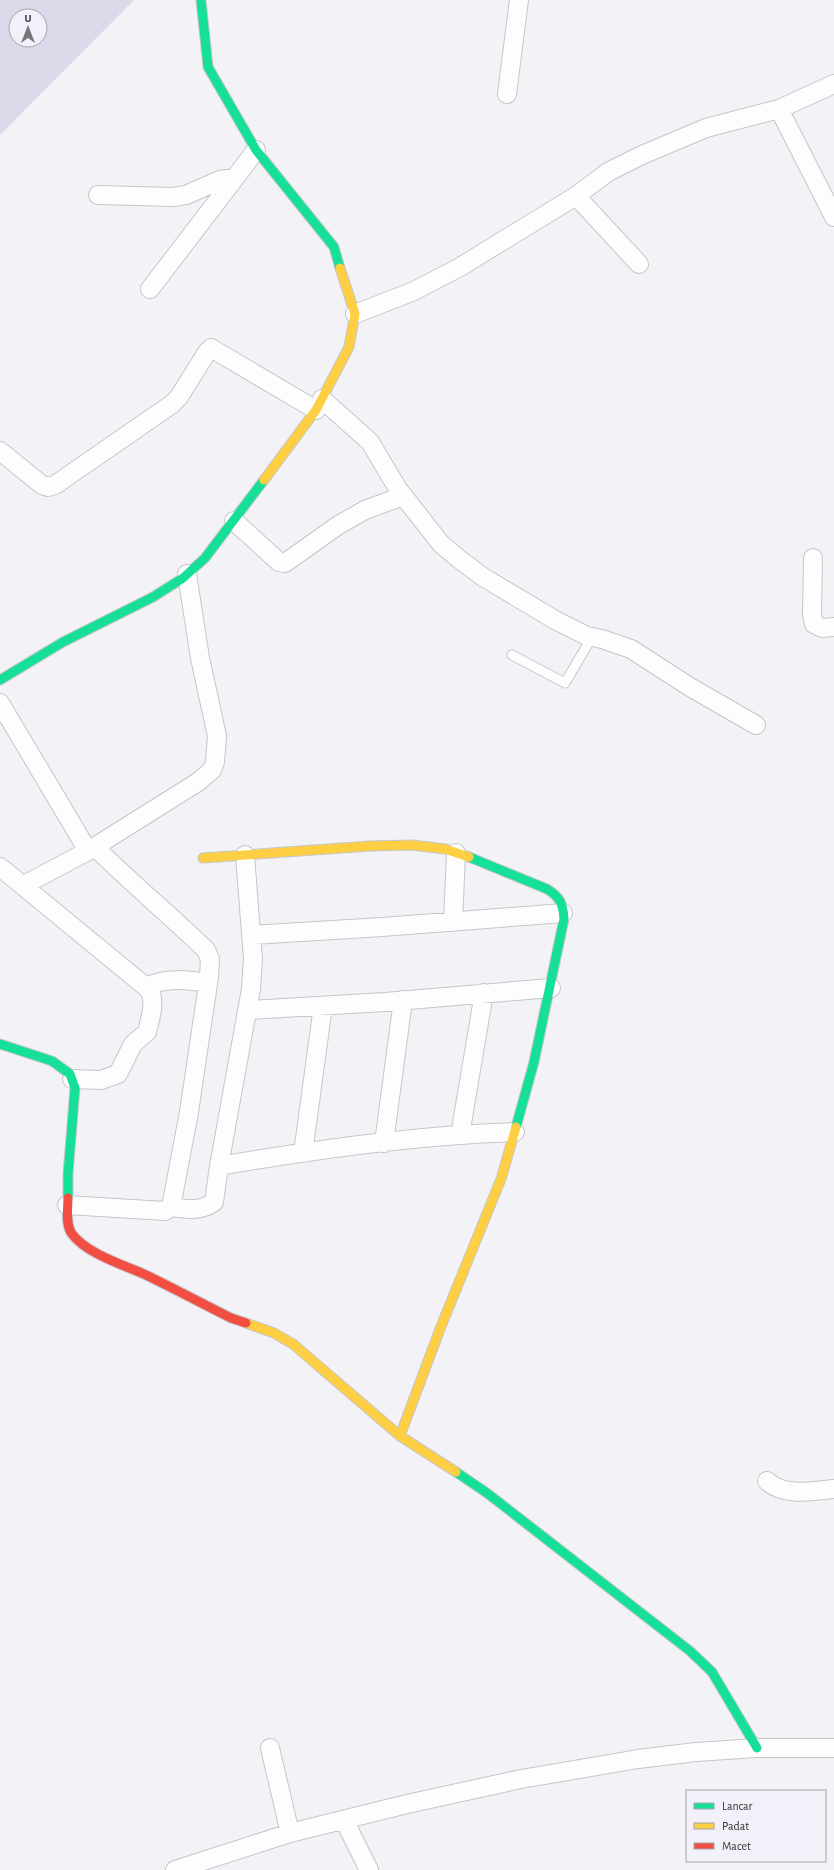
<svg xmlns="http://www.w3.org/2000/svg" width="834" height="1870" viewBox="0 0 834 1870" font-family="'Alegreya Sans',sans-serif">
	<rect width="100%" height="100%" fill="#f3f3f7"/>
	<path fill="#dbd9ea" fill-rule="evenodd" d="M0 0H134L0 135ZM16 16H40V40H16Z"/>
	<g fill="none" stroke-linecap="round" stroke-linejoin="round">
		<g stroke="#c6c6c9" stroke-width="11">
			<path id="lane" d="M512 655 565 683 592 637"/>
		</g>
		<g stroke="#c6c6c9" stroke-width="20">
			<path id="street" d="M507 94 519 0
				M779 109 834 217
				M98 195 173 197 186 195 220 180 235 178 256 150
				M576 196 639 264
				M150 289 235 178
				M355 314 414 291 460 267 576 196 608 172 642 155 706 128 779 109 834 84
				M322 399 370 442 398 489 441 544 459 559 483 577 555 620 587 636 602 639 631 649 690 687 756 725
				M0 451 42 485 48 487 55 485 172 404 179 397 207 352 211 348 316 410
				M234 521 279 562 285 563 337 526 365 510 403 496
				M813 558 812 614 814 624 822 628 834 627
				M0 703 88 851
				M245 855 253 959 251 989 219 1166C317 1149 416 1135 515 1132
				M0 867 146 987C158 997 150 1019 147 1032L133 1044 118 1074 101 1080 72 1079
				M24 885 88 851 198 782 212 770 215 762 217 736 200 658 187 574
				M453 922 456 853
				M252 935 382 927 563 913
				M146 987C166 977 187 980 208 983
				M248 1010 385 1002 551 988
				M460 1135 484 993
				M384 1143 403 1000
				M303 1153 323 1006
				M67 1205 165 1211 171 1207 189 1112 209 977 210 959 206 950C170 915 131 883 95 847
				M171 1207C187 1209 200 1212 214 1202L219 1166
				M767 1481C784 1497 813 1491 834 1489
				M270 1748 290 1833
				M344 1820 369 1870
				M175 1870 290 1833 407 1804 521 1779 638 1759 696 1752 757 1748H834"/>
		</g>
		<g stroke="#c6c6c9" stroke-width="11">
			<path id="fast" d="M201 0 208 67 256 150 334 247 340 268
				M0 680 63 642 153 597 183 578 205 558 264 480
				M469 857 547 889C560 897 563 904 564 919L534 1062 516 1127
				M0 1044 52 1061 70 1074 75 1088 68 1174V1198
				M456 1472 487 1493 690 1651 712 1672 757 1748"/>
		</g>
		<g stroke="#c6c6c9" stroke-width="11">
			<path id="slow" d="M264 480 316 410 349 347 355 314 340 268
				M203 858 370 846 412 845 445 849 469 857
				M246 1323 274 1333 293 1344 400 1436 456 1472
				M400 1436 440 1329 501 1179 516 1127"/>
		</g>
		<g stroke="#c6c6c9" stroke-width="11">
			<path id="jam" d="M68 1198C68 1208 65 1225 72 1234 87 1254 124 1265 146 1275 175 1289 203 1304 231 1318L246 1323"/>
		</g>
		<use href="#lane" stroke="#fdfdfe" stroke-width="9"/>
		<use href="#street" stroke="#fdfdfe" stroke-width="18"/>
		<use href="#fast" stroke="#16e098" stroke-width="9"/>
		<use href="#slow" stroke="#ffcf43" stroke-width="9"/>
		<use href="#jam" stroke="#f24e42" stroke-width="9"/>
	</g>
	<rect x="686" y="1790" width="140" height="72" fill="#f2f1f9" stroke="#a5a4aa"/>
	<rect x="694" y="1803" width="20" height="6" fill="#16e098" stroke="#a5a4aa"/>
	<text x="722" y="1810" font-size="12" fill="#323134">Lancar</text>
	<rect x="694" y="1823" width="20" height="6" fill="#ffcf43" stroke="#a5a4aa"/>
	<text x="722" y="1830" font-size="12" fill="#323134">Padat</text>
	<rect x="694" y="1843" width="20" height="6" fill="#f24e42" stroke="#a5a4aa"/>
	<text x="722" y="1850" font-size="12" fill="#323134">Macet</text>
	<g transform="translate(28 28)"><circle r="19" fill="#f2f1f9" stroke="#a5a4aa"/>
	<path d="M0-3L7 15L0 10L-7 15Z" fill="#767578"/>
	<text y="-6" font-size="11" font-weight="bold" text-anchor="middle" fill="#323134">U</text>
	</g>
</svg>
